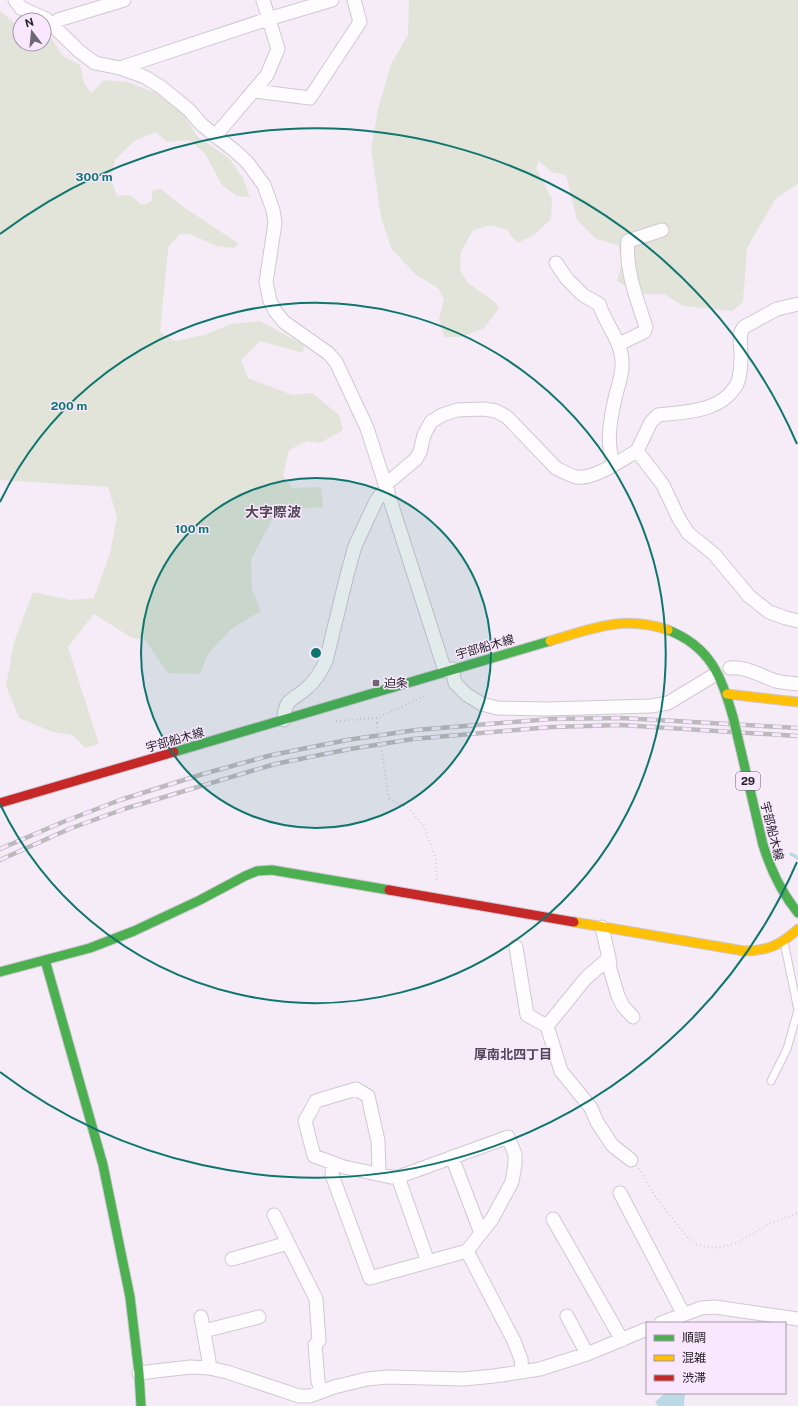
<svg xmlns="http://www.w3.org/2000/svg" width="798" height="1406" viewBox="0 0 798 1406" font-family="'Public Sans','Noto Sans JP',sans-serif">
	<rect width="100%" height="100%" fill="#f5ecf8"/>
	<path fill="#e3e4d9" d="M409 0H798V184L776 198 747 248 743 302 732 311 683 306 664 294H639L617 281 622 261 618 245 596 239 577 220 566 175 551 172 539 161 536 168 552 199 551 219 534 235 517 243 507 230 491 225 473 230 461 252 460 270 468 283 495 302 499 308 484 328 461 337H444L439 319 444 300 439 289 416 275 391 248 381 217 371 149 378 109 391 64 408 35Z
		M0 11 17 25H20V44H44V30L46 31 64 57 80 65 84 83 91 93 104 80 127 82 154 92 182 113 198 137 229 158 243 178 250 197 237 196 222 185 205 154 190 140 167 142 156 132 134 141 115 160 111 178 117 196 130 195 142 205 151 202 153 190 161 189 185 208 239 244 234 248 216 246 190 234H180L169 246 167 259 160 332 175 341 204 335 231 324 260 321 304 345 303 353 260 341 241 360 248 378 292 395 312 393 339 415 343 430 320 443 307 441 289 450 283 476 292 488 321 487 323 507 290 509 273 518 251 560 252 589 261 611 231 629 208 654 200 674 168 673 144 639 132 638 94 614 68 647 99 744 85 748 73 735 53 732 19 718 6 686 14 642 33 592 71 600 94 598 110 553 117 517 108 487 0 480Z"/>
	<path fill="#bdd9e5" d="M665 1393H685L684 1406H658L655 1402Z"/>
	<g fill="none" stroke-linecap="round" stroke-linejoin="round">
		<path stroke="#bdd9e5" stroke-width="3.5" d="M791 854 798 858"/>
		<g stroke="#cfc8d1" stroke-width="9">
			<path id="lane" d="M771 1081 787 1049 798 1010 784 942"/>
		</g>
		<g stroke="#cfc8d1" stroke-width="15">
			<path id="street" d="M15 0 21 8 46 19 79 51 95 63 120 68 145 77 161 87 189 110 202 125 235 151 247 162 264 185 273 210 275 223 266 282 270 301 275 311 284 322 328 353 336 362 367 428 445 671
				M53 25 58 20 124 0
				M120 68 268 19 332 0
				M254 91 310 98 360 22 354 0
				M215 136 267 75 278 49 263 0
				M556 263 567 279 583 295 599 304C605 323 621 340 622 361 623 372 619 384 616 394 611 416 605 443 614 464
				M619 344 644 332 646 327C637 299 625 270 628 241L662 230
				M637 451 651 422 658 415C686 412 722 412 737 384 740 377 741 364 741 357 742 347 737 335 744 327L777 309 798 304
				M385 482 391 480 416 459 420 452 424 435 431 422 442 415 457 410 484 409 496 411 507 417 556 468C562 471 569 475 576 477 594 480 621 460 637 451L663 485 678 517 688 533 714 554 749 596 769 612 786 618 798 621
				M730 668C746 666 761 676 776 681 783 683 791 683 798 684
				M452 669 455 683 467 695 482 704 497 708 548 709 651 706 668 703 711 677
				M284 720C284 697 295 700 308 687 316 680 321 671 326 661L347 575 355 546 376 501 381 494 388 491
				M602 927 609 958 610 969 618 996 623 1006 633 1017
				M516 947 527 1015 547 1026 561 1071 591 1108 597 1122 612 1145 631 1160
				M547 1026 586 978 609 958
				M452 1157 481 1233
				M333 1163 332 1175 370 1278 467 1251 492 1219 512 1182 515 1164V1154L508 1137 398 1177H391L344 1167 314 1156 305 1121 316 1101 356 1089 368 1096 378 1141 379 1174
				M398 1177 428 1262
				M620 1193 683 1313
				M274 1215 316 1299 319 1341 315 1345 318 1381 321 1391
				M553 1219 622 1340
				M467 1251 514 1341 521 1359 522 1372
				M232 1259 288 1243
				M567 1316 587 1354
				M201 1317 209 1361V1368
				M661 1323 701 1308 715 1307 798 1319
				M204 1331 259 1317
				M139 1373 190 1367 209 1368 227 1372 299 1396H310L334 1387 367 1379 388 1377 464 1379 494 1376 540 1369 587 1354 647 1329"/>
		</g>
		<g stroke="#cfc8d1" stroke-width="11">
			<path id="fast" d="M668 630C711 647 721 676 733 717
				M174 752 550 641
				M763 845C771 871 781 892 798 913
				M45 960 103 1165 130 1297 139 1373 141 1406
				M0 972 90 948 134 931 200 900 245 876 257 871 272 870 389 890"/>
		</g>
		<g stroke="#cfc8d1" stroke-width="11">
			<path id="slow" d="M550 641C593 628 624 615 668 630
				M727 694 798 702
				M574 922 744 951C768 951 780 945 798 929"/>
		</g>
		<g stroke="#cfc8d1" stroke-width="11">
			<path id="jam" d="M0 803 174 752
				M389 890 574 922"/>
		</g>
		<path stroke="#d4d1d5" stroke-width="2" stroke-dasharray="1 3" stroke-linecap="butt" d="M336 721 377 718
			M377 723V718L425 696
			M389 799 408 808 424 826 436 859 437 883
			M639 1168 656 1198 689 1239 697 1245 713 1248 726 1246 739 1242 771 1223 798 1213"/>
		<use href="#lane" stroke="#fefcfe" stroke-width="7"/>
		<use href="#street" stroke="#fefcfe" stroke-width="13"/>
		<use href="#fast" stroke="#4caf50" stroke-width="9"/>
		<use href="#slow" stroke="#ffc107" stroke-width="9"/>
		<use href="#jam" stroke="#c62828" stroke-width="9"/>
		<g stroke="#bcbabd" stroke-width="4.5">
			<path id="rail" d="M0 849 63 822 120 800 203 774 272 755 347 740 416 730 550 719 621 718 798 728
				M0 860 69 829 124 809 275 764 350 749 413 739 551 727 621 725 798 736"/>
		</g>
		<use href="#rail" stroke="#f8e7fd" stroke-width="3" stroke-dasharray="9" stroke-linecap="butt"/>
		<g stroke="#cfc8d1" stroke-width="11" stroke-linecap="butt">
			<path id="fast-bridge" d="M733 717 763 845"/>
		</g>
		<path stroke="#d4d1d5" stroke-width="2" stroke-dasharray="1 3" stroke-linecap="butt" d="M377 723 389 799"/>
		<use href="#fast-bridge" stroke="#4caf50" stroke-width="9"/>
	</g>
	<circle cx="316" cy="653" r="175" fill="#0f766e" fill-opacity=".12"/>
	<g fill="none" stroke="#0f766e" stroke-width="2">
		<circle cx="316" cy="653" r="175"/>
		<path d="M0 502A350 350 0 1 1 0 804"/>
		<path d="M797 862A525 525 0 0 1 0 1072M0 234A525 525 0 0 1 797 444"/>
	</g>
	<rect fill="#6e6771" stroke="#f8e7fd" stroke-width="1.5" x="372" y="679" width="8" height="8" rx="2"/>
	<g text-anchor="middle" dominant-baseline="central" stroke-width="3" stroke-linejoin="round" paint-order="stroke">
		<rect fill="#f8e7fd" stroke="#655c68" stroke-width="1" x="736" y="772" width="24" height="18" rx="3"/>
		<g font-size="11" font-weight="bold" fill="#262028">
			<text x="748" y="781">29</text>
		</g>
		<g font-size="12" fill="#262028" stroke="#f8e7fd">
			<text transform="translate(485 647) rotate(-16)">宇部船木線</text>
			<text transform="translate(175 740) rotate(-16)">宇部船木線</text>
			<text transform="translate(772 831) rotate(76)">宇部船木線</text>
		</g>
		<g font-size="12" fill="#262028" stroke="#f8e7fd" text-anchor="start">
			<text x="384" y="683">迫条</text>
		</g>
		<g font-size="13" font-weight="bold" fill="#534658" stroke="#f8e7fd">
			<text x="513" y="1054">厚南北四丁目</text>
		</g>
		<g font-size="14" font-weight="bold" fill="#534658" stroke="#f8e7fd">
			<text x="273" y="512">大字際波</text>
		</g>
	</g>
	<circle cx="316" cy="653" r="6" fill="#0f766e" stroke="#f8e7fd" stroke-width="2"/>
	<g font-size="12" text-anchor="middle" font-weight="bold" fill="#0f766e" stroke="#f8e7fd" stroke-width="3" stroke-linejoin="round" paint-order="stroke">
		<text x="94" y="181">300 m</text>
		<text x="69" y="410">200 m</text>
		<text x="192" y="533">100 m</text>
	</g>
	<rect x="646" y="1322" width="140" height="72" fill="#f8e7fd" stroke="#a497a8"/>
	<rect x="654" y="1335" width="20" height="6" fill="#4caf50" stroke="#a497a8"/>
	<text x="682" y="1342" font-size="12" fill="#262028">順調</text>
	<rect x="654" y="1355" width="20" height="6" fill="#ffc107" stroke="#a497a8"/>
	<text x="682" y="1362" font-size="12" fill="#262028">混雑</text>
	<rect x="654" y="1375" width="20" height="6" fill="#c62828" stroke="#a497a8"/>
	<text x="682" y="1382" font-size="12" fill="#262028">渋滞</text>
	<g transform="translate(32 32) rotate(344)"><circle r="19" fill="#f8e7fd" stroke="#a497a8"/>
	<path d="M0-3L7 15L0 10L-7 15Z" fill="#6e6771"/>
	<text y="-6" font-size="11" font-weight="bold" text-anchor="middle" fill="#262028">N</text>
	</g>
</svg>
